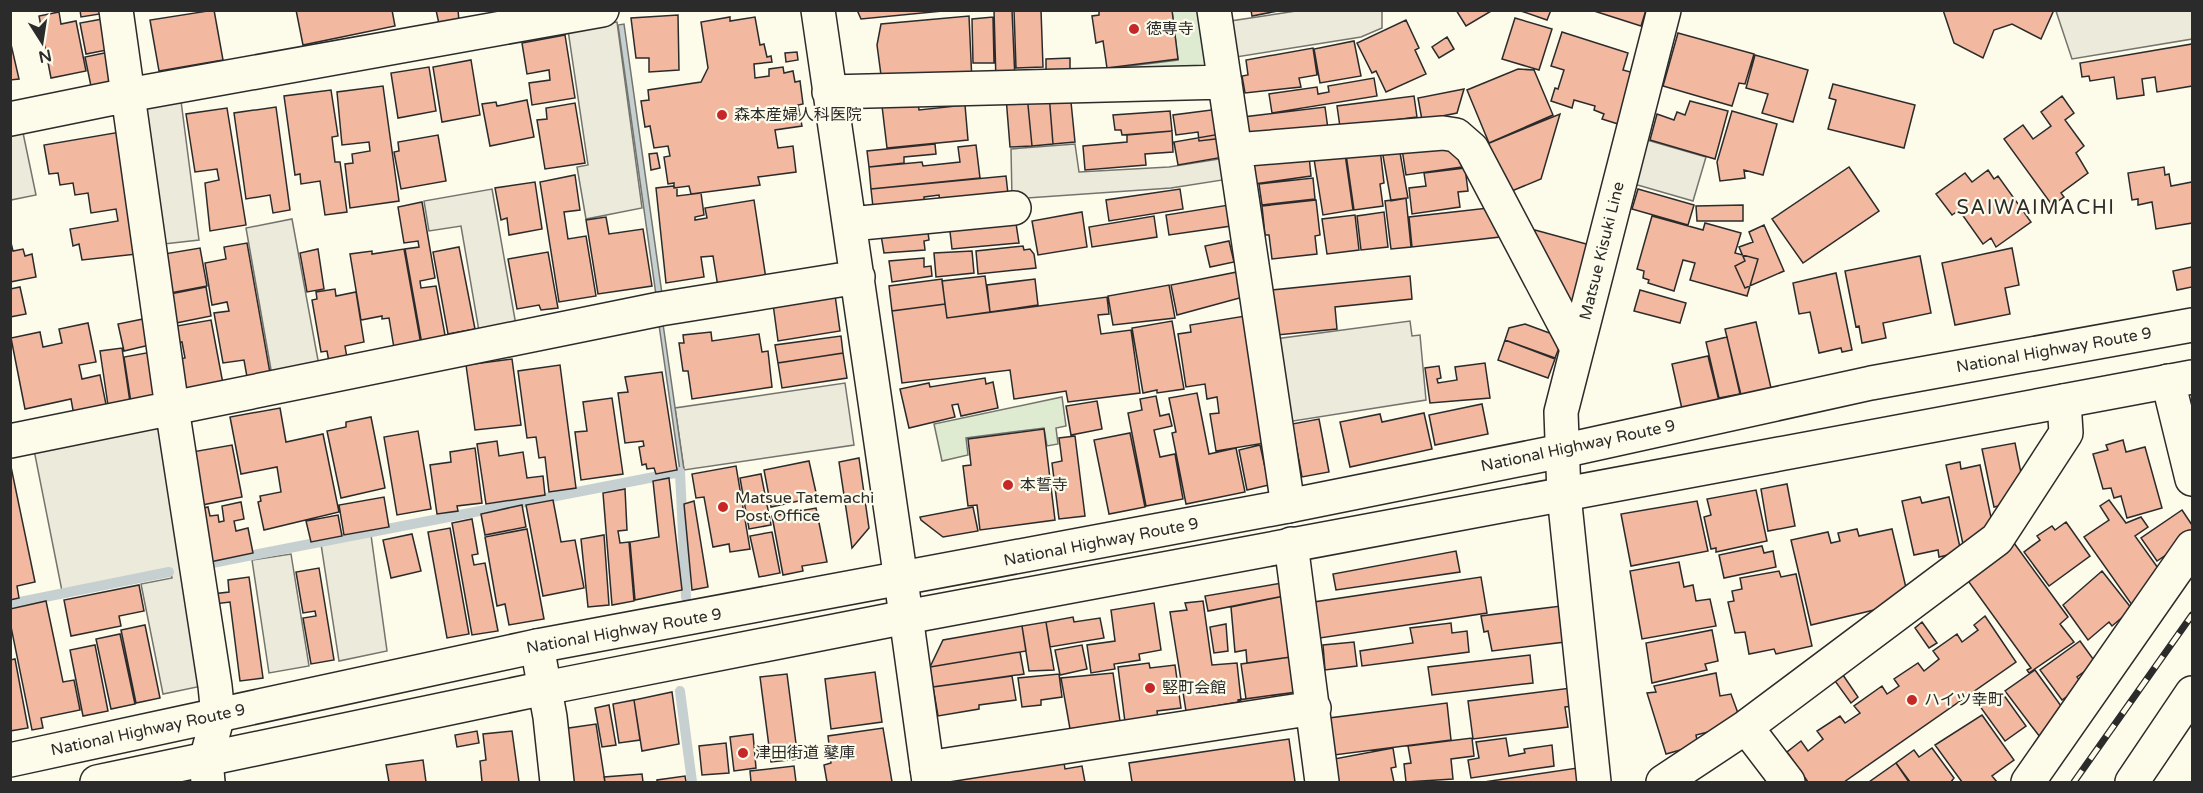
<svg xmlns="http://www.w3.org/2000/svg" width="2203" height="793" viewBox="0 0 2203 793" font-family="'Varela Round','Noto Sans JP',sans-serif">
	<rect width="100%" height="100%" fill="#fdfbea"/>
	<path fill="#deebd1" stroke="#74746e" stroke-width="1.5" d="M1172 11H1204L1215 77 1097 70 1178 60Z
		M1062 397 1066 426 1056 428 1058 444 1047 446 1044 428 966 438 968 455 942 461 934 424Z"/>
	<path fill="#eceadb" stroke="#74746e" stroke-width="1.5" d="M1296 11H1382V28L1361 37 1230 58 1224 22Z
		M2056 11H2192V39L2072 59Z
		M617 22 642 208 586 219 577 167 588 165 568 30Z
		M181 101 199 240 155 245 137 107Z
		M22 128 36 195 11 200V131Z
		M1647 140 1706 157 1693 201 1634 184Z
		M1075 144 1079 172 1169 167 1225 158 1229 179 1171 188 1012 199 1011 149Z
		M492 189 517 331 480 337 461 226 429 231 424 201Z
		M292 219 320 371 273 381 246 228Z
		M1410 321 1412 336 1420 335 1426 400 1287 422 1275 339Z
		M845 383 854 445 684 470 675 408Z
		M161 425 202 686 163 694 141 584 172 578 170 569 62 591 34 450Z
		M371 535 387 651 339 661 321 544Z
		M291 554 309 666 269 673 252 560Z"/>
	<path fill="#c7d0d0" stroke="#74746e" stroke-width="1.5" d="M624 24 663 301 657 302 618 25Z
		M663 324 684 470 680 471 659 325Z"/>
	<g fill="none" stroke-linecap="round" stroke-linejoin="round">
		<path stroke="#c7d0d0" stroke-width="10" d="M207 564 680 472 686 597
			M10 604 169 572
			M680 691 692 782"/>
	</g>
	<path fill="#f2b8a0" stroke="#2b2b2b" stroke-width="1.5" d="M80 10H105L106 13 81 17Z
		M214 10 223 60 159 71 150 20Z
		M296 10H392L395 26 303 45Z
		M436 10H458L459 21 439 24Z
		M857 10H953L861 19Z
		M994 10H1012L1015 80 996 81Z
		M1014 10H1041L1043 67 1016 68Z
		M1099 10H1172L1178 59 1107 68 1103 41 1096 43 1092 16 1099 15Z
		M1251 10H1283L1252 16Z
		M1456 10H1493L1466 26Z
		M1518 10H1551L1547 20Z
		M1591 10H1646L1641 26Z
		M1943 10H2052L2053 12 2041 39 2012 24 1994 30 1983 58 1954 43Z
		M59 12 61 24 76 21 86 71 51 78 39 16Z
		M678 15 679 70 649 72V58H636L631 18Z
		M969 16 972 82 881 75 877 45 881 24Z
		M730 17V21L755 17 760 45 764 44 767 57 771 56 772 62 754 64 755 78 769 76V69L783 67 784 73 793 71 795 82 800 81 803 104 798 105 802 126 775 130 778 148 793 146 796 172 758 177 760 185 691 194 689 186 674 188V183L668 184 664 157 670 156 668 146 654 148 650 126 645 127 641 101 649 100 648 90 701 82 708 68 701 22Z
		M993 17 994 63H973L972 19Z
		M108 18 107 50 86 54 80 23Z
		M1515 18 1552 29 1539 70 1502 59Z
		M1406 20 1419 48 1415 50 1426 74 1386 92 1376 71 1372 73 1357 43Z
		M1562 32 1628 53 1623 70 1634 73 1618 124 1602 119 1604 114 1594 110 1595 106 1574 100 1572 108 1551 101 1555 88 1558 89 1564 70 1551 66Z
		M1678 33 1754 54 1745 84 1739 83 1732 106 1663 86Z
		M565 35 575 98 532 105 529 83 550 80 549 70 527 74 522 43Z
		M1447 37 1454 49 1439 58 1432 47Z
		M10 40 19 79 10 80Z
		M1354 41 1361 76 1320 83 1314 49Z
		M2192 44V86L2157 92 2155 77 2142 79 2144 95 2117 99 2114 77 2090 81 2089 76 2082 77 2080 63Z
		M1313 48 1317 75 1299 78 1301 87 1245 93 1242 76 1248 75 1246 60Z
		M114 51 121 85 92 91 85 57Z
		M797 52 798 60 786 62 785 53Z
		M1755 55 1808 70 1793 122 1762 113 1768 94 1746 88Z
		M1070 58V76H1046V59Z
		M471 60 480 115 442 122 433 67Z
		M429 67 436 111 398 118 391 73Z
		M1518 69 1534 70 1553 115 1489 143 1467 90Z
		M1374 78 1377 96 1272 113 1269 94 1317 87 1318 94 1329 92 1328 86Z
		M1833 84 1915 105 1904 148 1828 129 1836 100 1829 98Z
		M383 86 399 201 350 208 345 164 353 163 352 154 370 151 369 142 342 145 337 92Z
		M1464 89 1457 113 1422 120 1418 98Z
		M331 90 338 136 332 137 335 162H340L347 212 325 215 320 181 301 184 300 174 295 175 284 96Z
		M1070 92 1075 142 1053 144 1049 94Z
		M1049 94 1053 144 1032 146 1027 95Z
		M1027 95 1032 146 1010 147 1006 97Z
		M1414 96 1417 117 1340 127 1337 106Z
		M2062 96 2074 113 2065 120 2084 146 2076 153 2088 173 2061 193 2064 197 2052 205 2004 139 2023 125 2033 139 2051 126 2041 112Z
		M527 100 534 137 490 146 482 104 496 102 497 106Z
		M1690 101 1728 111 1715 159 1650 140 1657 114 1674 120 1677 112 1685 115Z
		M918 102 919 110 965 105 968 140 887 148 882 106Z
		M575 103 585 163 545 169 537 120 547 119 546 108Z
		M276 107 290 210 273 213 270 195 246 199 234 113Z
		M1325 107 1328 129 1245 136 1243 117Z
		M227 108 246 225 210 231 205 183 219 180 217 169 195 172 186 114Z
		M1219 109 1223 138 1199 141 1198 132 1176 135 1173 115Z
		M1170 111 1172 131 1122 135 1121 130H1115L1113 115Z
		M1732 111 1777 124 1763 175 1744 170 1745 178 1720 181 1717 162Z
		M1560 114 1541 179 1507 193 1487 144Z
		M126 131 146 253 82 260 79 244 73 246 70 229 118 221 116 209 91 213 88 193 75 195 73 183 60 185 58 173 49 174 44 145Z
		M1172 131 1173 152 1145 154 1146 165 1085 170 1083 146 1127 142V135Z
		M1220 134 1224 157 1178 165 1174 142Z
		M438 135 446 181 401 189 394 152 399 151 398 142Z
		M935 144 936 154 904 157V163L869 167 867 151Z
		M976 145 980 178 871 189 869 167 922 162 923 166 960 162 958 147Z
		M1462 146 1469 166 1406 175 1402 149Z
		M1399 147 1408 198 1391 201 1382 150Z
		M1380 149 1384 183 1380 184 1383 206 1354 210 1346 154Z
		M657 153 660 168 651 170 649 154Z
		M1345 154 1353 210 1323 215 1314 159Z
		M1309 156 1311 176 1254 184 1252 163Z
		M1849 167 1879 211 1803 263 1772 219Z
		M2164 167 2165 175 2169 174 2171 186 2192 182V223L2156 229 2152 202 2138 205V199L2132 200 2128 173Z
		M1465 168 1468 191 1458 192 1460 207 1412 214 1409 188 1426 186 1424 173Z
		M1988 170 1994 179 1998 176 2031 222 1996 247 1991 238 1983 244 1959 210 1952 215 1936 194 1965 173 1972 182Z
		M575 175 580 210 564 212 568 239 586 236 596 296 559 302 540 182Z
		M1006 176 1009 203 941 210 939 195 924 197 925 211 874 216 871 189Z
		M1313 178 1315 199 1262 205 1259 184Z
		M535 182 542 229 509 235 507 218 501 220 495 188Z
		M673 186 677 189V196L701 193 704 215 695 217V220L707 218 705 208 754 200 766 279 718 287 713 256 701 257 704 277 666 283 656 188Z
		M1180 189 1183 209 1109 221 1106 200Z
		M1638 189 1694 205 1688 225 1632 209Z
		M1406 198 1411 247 1391 249 1385 201Z
		M1316 200 1320 235 1315 236 1317 254 1272 259 1269 235H1265L1262 206Z
		M422 202 435 278 420 281 421 288 436 286 447 346 423 350 405 249 419 247 418 241 404 243 398 207Z
		M1235 204 1238 225 1169 235 1166 215Z
		M1743 205V221H1697L1696 206Z
		M1497 207 1500 237 1412 247 1409 217Z
		M1082 212 1087 247 1038 255 1032 221Z
		M1384 212 1388 247 1361 250 1357 216Z
		M1355 215 1359 250 1327 254 1322 219Z
		M1154 216 1157 237 1092 247 1089 227Z
		M1652 216 1703 230 1705 223 1741 233 1735 253 1758 259 1747 296 1690 280 1695 263 1683 260 1674 291 1648 283 1649 280 1643 278 1644 271 1637 269Z
		M606 217 609 234 643 229 652 286 598 294 586 220Z
		M1015 217 1019 243 952 249 949 223Z
		M927 225 929 240 924 241 925 250 884 253 880 229Z
		M1764 225 1784 271 1745 288 1735 266 1745 261 1739 247 1753 242 1749 232Z
		M1535 230 1590 245 1574 303 1565 301 1532 239Z
		M10 239 13 251 23 249 25 256 32 254 36 277 10 282Z
		M1229 241 1234 262 1210 267 1205 246Z
		M247 243 270 373 247 377 244 360 223 363 214 313 229 311 227 302 212 305 205 263 226 259 224 247Z
		M1023 246 1024 250 1030 249 1034 254 1036 268 978 274 976 251Z
		M459 247 475 329 448 334 433 252Z
		M200 248 207 286 165 294 158 255Z
		M2012 248 2019 285 2005 288 2010 314 1955 325 1942 263Z
		M318 249 324 289 307 292 300 253Z
		M404 249 422 350 395 354 389 318 382 319V316L361 320 350 254 372 251V254Z
		M972 251 974 273 936 277 934 253Z
		M548 252 558 308 541 310 539 305 517 309 508 259Z
		M1920 256 1931 313 1883 323 1886 338 1862 343 1859 326 1856 327 1845 271Z
		M924 258V267L931 266 932 276 892 282 889 261Z
		M2192 267V287L2177 290 2173 271Z
		M1242 271 1247 296 1177 315 1171 285Z
		M1836 273 1852 350 1842 352 1841 348 1819 353 1810 312 1799 314 1793 283Z
		M985 276 990 312 947 318 942 281Z
		M1410 276 1412 299 1335 307 1337 329 1277 335 1272 290Z
		M942 279 945 304 892 311 889 286Z
		M1035 279 1038 305 990 312 987 285Z
		M1169 285 1175 318 1113 325 1108 296Z
		M20 287 26 314 10 317V289Z
		M206 287 211 316 171 324 165 295Z
		M335 289 336 296 356 292 364 342 345 346 347 358 329 362 327 351 321 352 312 300 317 299 316 292Z
		M1640 290 1686 303 1680 323 1634 311Z
		M835 295 840 331 778 341 773 304Z
		M1107 297 1109 314 1098 315 1101 334 1131 330 1140 393 1068 402 1066 391 1014 399 1010 370 902 383 892 311 945 304 947 318Z
		M1245 316 1265 443 1216 451 1210 414 1219 413 1217 397 1207 399 1205 384 1186 387 1178 334 1191 332 1190 325Z
		M148 318 154 344 124 351 118 324Z
		M211 320 224 389 180 397 173 360 185 358 182 342 168 345 165 328Z
		M1172 321 1184 389 1157 393V390L1143 393 1132 328Z
		M1756 322 1771 388 1741 395 1725 329Z
		M88 323 96 362 79 365 82 379 100 375 108 414 75 421 71 399 25 409 11 338 40 332 43 347 62 343 59 329Z
		M1525 324 1563 338 1555 358 1505 340 1509 328Z
		M711 332 712 341 759 334 762 352 768 351 772 387 692 399 688 371H683L679 343H684L683 335Z
		M841 336 843 353 778 363 775 345Z
		M1727 337 1740 394 1719 398 1706 342Z
		M1505 340 1555 359 1548 378 1498 360Z
		M122 348 131 409 109 412 100 351Z
		M157 351 166 403 132 409 124 357Z
		M843 353 847 378 782 388 778 363Z
		M1708 356 1719 401 1682 409 1672 364Z
		M512 359 521 425 475 430 466 365Z
		M1485 363 1490 398 1430 403 1425 368 1439 366 1441 378 1437 379 1438 383 1457 380 1455 367Z
		M560 365 576 488 549 492 545 457 539 458 536 437 527 438 518 371Z
		M662 372 677 470 656 474 654 468 647 469 646 464 642 465 639 447 644 446 643 441 625 443 618 393 628 392 625 377Z
		M985 378 986 384 993 382 998 408 961 416 958 404 952 405 955 417 909 428 900 389 929 383 930 387Z
		M1197 393 1209 454 1236 448 1245 492 1186 504 1172 433 1176 432 1169 398Z
		M1156 396 1160 416 1169 414 1172 426 1154 430 1160 457 1175 454 1183 499 1146 506 1128 413 1142 410 1140 399Z
		M612 398 623 474 581 480 575 432 587 431 583 402Z
		M1097 401 1102 429 1071 435 1066 406Z
		M1482 404 1488 434 1435 445 1429 415Z
		M280 408 286 442 323 434 339 512 264 530 258 502 261 501 260 496 281 492 277 467 241 474 230 417Z
		M1424 413 1432 449 1350 467 1340 422 1380 414 1382 422Z
		M371 417 385 488 341 498 327 431 346 427V422Z
		M1319 419 1329 472 1302 477 1292 424Z
		M1044 429 1055 520 980 530 977 505 968 506 963 466 971 465 968 439Z
		M418 431 431 509 397 515 384 437Z
		M1130 433 1145 507 1109 514 1094 440Z
		M1075 436 1085 516 1059 519 1052 463 1062 461 1059 438Z
		M2123 440 2126 452 2145 447 2162 508 2127 518 2121 496 2114 498 2111 488 2103 489 2093 454 2108 450 2106 445Z
		M497 441 499 456 523 452 527 478 543 476 545 495 486 504 477 444Z
		M2015 443 2023 483 2011 503 1994 507 1982 449Z
		M232 445 242 497 202 505 192 452Z
		M1260 445 1269 485 1247 490 1239 450Z
		M475 448 482 503 457 506 458 511 437 514 430 465 451 462 450 452Z
		M859 458 869 528 852 548 839 462Z
		M809 461 817 497 771 507 764 470Z
		M10 462 35 582 17 586 19 598 10 600Z
		M1960 462 1961 469 1980 465 1993 527 1964 549 1946 465Z
		M736 466 750 549 730 552 729 544 713 547 704 497 696 498 692 474Z
		M761 474 771 525 749 529 740 478Z
		M669 478 682 590 635 600 630 542 659 537 653 481Z
		M1787 484 1795 526 1768 531 1761 489Z
		M625 489 627 530 618 531 620 543 629 542 634 601 612 605 603 493Z
		M1756 490 1767 541 1716 552V548L1711 549 1704 517 1711 515 1707 499Z
		M384 497 389 527 344 535 339 505Z
		M1920 497 1922 503 1949 497 1961 552 1939 557 1938 550 1914 555 1902 501Z
		M553 500 561 542 575 540 584 588 543 596 526 505Z
		M2109 500 2126 523 2141 517 2148 527 2135 536 2163 575 2152 589 2132 605 2084 537 2109 520 2100 506Z
		M694 501 708 587 692 590 684 504Z
		M1697 501 1708 551 1631 566 1621 514Z
		M241 502 244 519 234 521 236 531 248 528 253 553 205 563 198 509 208 507 210 516 218 515 219 522 224 521 222 506Z
		M522 505 526 527 485 535 481 514Z
		M973 507 978 531 943 537 921 520 920 517Z
		M816 508 827 562 802 566 803 571 783 575 772 516Z
		M2182 510 2192 525V530L2182 538 2185 542 2157 561 2141 538Z
		M338 515 342 536 311 542 306 521Z
		M472 519 478 554 472 555 474 565 485 563 498 631 472 635 452 523Z
		M2066 522 2090 556 2049 586 2024 552 2040 540 2037 536 2052 526 2055 530Z
		M450 528 469 634 447 638 428 532Z
		M527 529 544 619 509 625 505 604 497 606 485 537Z
		M1857 529 1859 536 1892 529 1908 596 1895 605 1811 625 1791 540 1828 532 1831 543 1840 541 1838 533Z
		M772 532 780 573 759 577 750 536Z
		M412 534 421 571 391 578 383 540Z
		M604 535 609 605 588 607 581 539Z
		M2014 543 2068 617 2060 624 2074 642 2029 673 2027 670 2031 668 1966 578Z
		M1762 546 1764 553 1773 551 1776 567 1724 578 1719 555Z
		M1456 551 1460 572 1336 590 1333 574Z
		M1679 562 1684 587 1693 585 1696 601 1710 599 1716 626 1642 639 1630 571Z
		M319 568 334 660 311 664 303 618 316 616 315 611 303 613 296 572Z
		M1779 571 1781 577 1796 574 1812 646 1776 654 1774 649 1749 654 1745 632 1735 633 1728 602 1734 601 1732 591 1742 589 1740 578Z
		M2102 571 2132 609 2112 626 2109 622 2088 640 2063 605Z
		M249 577 263 678 240 681 230 602 214 604 212 594 229 592 228 580Z
		M1481 577 1487 613 1320 638 1314 602Z
		M1282 583 1284 596 1208 611 1205 596Z
		M139 585 144 611 119 616 121 626 71 636 64 600Z
		M1284 596 1291 657 1247 663 1246 650 1235 652 1231 607Z
		M46 601 63 682 74 680 80 710 41 718 43 728 32 730 10 622V609Z
		M1203 601 1212 665 1237 663 1241 700 1239 702 1186 711 1170 612 1187 610 1185 603Z
		M1154 603 1161 650 1139 654 1140 660 1114 664 1115 669 1091 673 1087 645 1115 641 1111 610Z
		M1561 606 1565 642 1492 651 1488 631 1484 632 1481 616Z
		M1985 616 2016 662 1844 782H1808L1787 752 1801 741 1808 751 1823 739 1817 731 1840 716 1845 723 1860 713 1854 706 1882 686 1887 694 1899 686 1894 679 1918 663 1924 671 1939 659 1933 651 1957 634 1962 642 1978 630 1974 625Z
		M1073 617 1074 622 1100 618 1104 638 1050 647 1046 622Z
		M1046 622 1054 670 1029 671 1022 626Z
		M1922 622 1937 643 1929 648 1915 628Z
		M1451 623 1452 633 1467 631 1469 652 1362 666 1360 651 1413 643 1410 628Z
		M1226 624 1228 651 1214 653 1210 627Z
		M145 625 160 698 136 703 121 630Z
		M1022 626 1026 651 930 667 943 640Z
		M1712 630 1718 661 1705 664 1707 670 1652 683 1646 643Z
		M120 634 135 704 111 709 96 639Z
		M2080 641 2096 663 2077 677 2083 685 2062 700 2040 670Z
		M1354 642 1357 666 1325 670 1323 645Z
		M95 645 108 711 83 716 70 650Z
		M1082 645 1087 669 1060 675 1055 650Z
		M1020 652 1024 674 933 687 930 667Z
		M1530 655 1533 683 1432 695 1428 667Z
		M1291 657 1296 692 1246 699 1241 664Z
		M15 659 28 728 10 731V660Z
		M1149 663 1150 668 1175 665 1181 708 1157 711 1158 718 1125 722 1118 667Z
		M2035 670 2064 710 2043 741 2005 691Z
		M875 672 882 722 831 729 825 679Z
		M1113 673 1120 721 1070 729 1061 678Z
		M1716 673 1720 696 1731 694 1739 716 1720 729 1696 735 1698 745 1666 754 1647 693 1656 692 1654 686Z
		M787 674 798 759 771 762 760 677Z
		M1059 674 1062 697 1041 700V705L1022 707 1018 678Z
		M1843 675 1858 697 1851 703 1835 681Z
		M1012 676 1016 700 979 705V709L938 716 933 687Z
		M1571 688 1574 706 1565 707 1568 727 1473 739 1468 701Z
		M672 692 679 744 642 751 634 700Z
		M1296 692 1297 702 1240 711 1238 700Z
		M2003 694 2026 726 2005 741 1979 705 1989 697 1993 702Z
		M634 700 640 740 619 743 613 704Z
		M1447 703 1451 740 1334 755 1329 718Z
		M609 705 616 745 602 747 595 708Z
		M1982 715 2014 760 1992 776 1997 782H1962L1935 745Z
		M596 724 605 782H570L562 729Z
		M883 728 892 782H827L824 765 831 763 828 736Z
		M477 731 479 743 457 747 455 735Z
		M512 731 519 782H482L480 761 486 760 483 734Z
		M753 734 756 768 734 771 730 737Z
		M1472 738 1474 756 1451 759 1453 779 1406 782 1404 764 1411 763 1408 746Z
		M1506 738 1509 756 1525 753 1524 749 1552 745 1554 766 1471 778 1468 760 1479 758 1476 742Z
		M1289 739 1295 782H1132L1129 763Z
		M726 743 729 773 702 775 699 746Z
		M1393 748 1396 767 1391 768 1394 782H1338L1334 759Z
		M1932 748 1954 778 1951 782H1910L1896 763 1914 750 1919 757Z
		M1063 757 1065 769 1082 766 1085 782H956L955 773Z
		M423 760 426 782H389L386 765Z
		M1896 763 1909 782H1869Z
		M794 766 796 782H751L750 771Z
		M1584 767 1585 782H1484Z
		M642 774 643 782H605L604 777Z
		M685 776 686 782H657V780Z"/>
	<g fill="none" stroke-linecap="round" stroke-linejoin="round">
		<g stroke="#2b2b2b" stroke-width="36">
			<path id="minor" d="M116 10 172 408 215 686 218 715 206 760 208 782
				M818 10 901 580
				M1214 10 1288 506
				M829 92 1225 82
				M10 119 128 95 602 10
				M1235 150 1443 133 1456 135 1472 149 1577 348
				M851 224 1014 208
				M2168 381 2192 479
				M10 441 660 309 858 277
				M1564 495 1594 782
				M1291 544 1322 782
				M537 646 550 717 557 782
				M1746 727 1788 782
				M927 768 1314 708
				M1663 782 1746 727 1997 539 2066 433 2064 401
				M2028 782 2192 547
				M2132 782 2192 693"/>
		</g>
		<g stroke="#2b2b2b" stroke-width="36">
			<path id="major" d="M1564 495 1561 412 1664 10
				M901 580 929 782"/>
		</g>
		<g stroke="#2b2b2b" stroke-width="36">
			<path id="highway" d="M10 760 537 646 1288 506 1562 451 1871 383 2192 325
				M97 782 545 688 906 617 2192 377"/>
		</g>
		<use href="#minor" stroke="#fdfbea" stroke-width="33"/>
		<use href="#major" stroke="#fdfbea" stroke-width="33"/>
		<use href="#highway" stroke="#fdfbea" stroke-width="33"/>
		<g stroke="#2b2b2b" stroke-width="7">
			<path id="rail" d="M2074 782 2192 615"/>
		</g>
		<use href="#rail" stroke="#fdfbea" stroke-width="4.5" stroke-dasharray="14" stroke-linecap="butt"/>
	</g>
	<g fill="#c62828" stroke="#fdfbea" stroke-width="2">
		<circle cx="1134" cy="29" r="6"/>
		<circle cx="722" cy="115" r="6"/>
		<circle cx="1008" cy="485" r="6"/>
		<circle cx="723" cy="507" r="6"/>
		<circle cx="1150" cy="688" r="6"/>
		<circle cx="1912" cy="700" r="6"/>
		<circle cx="743" cy="753" r="6"/>
	</g>
	<g text-anchor="middle" dominant-baseline="central" stroke-width="4.5" stroke-linejoin="round" paint-order="stroke">
		<g font-size="16" fill="#2b2b2b" stroke="#fdfbea" text-anchor="start">
			<text x="1146" y="29">徳専寺</text>
			<text x="734" y="115">森本産婦人科医院</text>
			<text x="1020" y="485">本誓寺</text>
			<text x="735" y="498">Matsue Tatemachi<tspan x="735" dy="18">Post Office</tspan></text>
			<text x="1162" y="688">竪町会館</text>
			<text x="1924" y="700">ハイツ幸町</text>
			<text x="755" y="753">津田街道 鼕庫</text>
		</g>
		<g font-size="16" fill="#2b2b2b" stroke="#fdfbea">
			<text transform="translate(1602 251) rotate(-76)">Matsue Kisuki Line</text>
			<text transform="translate(2054 350) rotate(-10)">National Highway Route 9</text>
			<text transform="translate(1578 446) rotate(-12)">National Highway Route 9</text>
			<text transform="translate(1101 542) rotate(-11)">National Highway Route 9</text>
			<text transform="translate(624 631) rotate(-10)">National Highway Route 9</text>
			<text transform="translate(148 730) rotate(-12)">National Highway Route 9</text>
		</g>
		<g font-size="20" letter-spacing="1.5" fill="#2b2b2b" stroke="#fdfbea">
			<text x="2036" y="208">SAIWAIMACHI</text>
		</g>
	</g>
	<rect width="2203" height="793" fill="none" stroke="#2b2b2b" stroke-width="24"/>
	<g transform="translate(42 42) rotate(168)" stroke="#fdfbea" stroke-width="4.5" paint-order="stroke">
	<path d="M0-4.5L10 22L0 15L-10 22Z" fill="#2b2b2b"/>
	<text y="-9" font-size="16" font-weight="bold" text-anchor="middle" fill="#2b2b2b">N</text>
	</g>
</svg>
